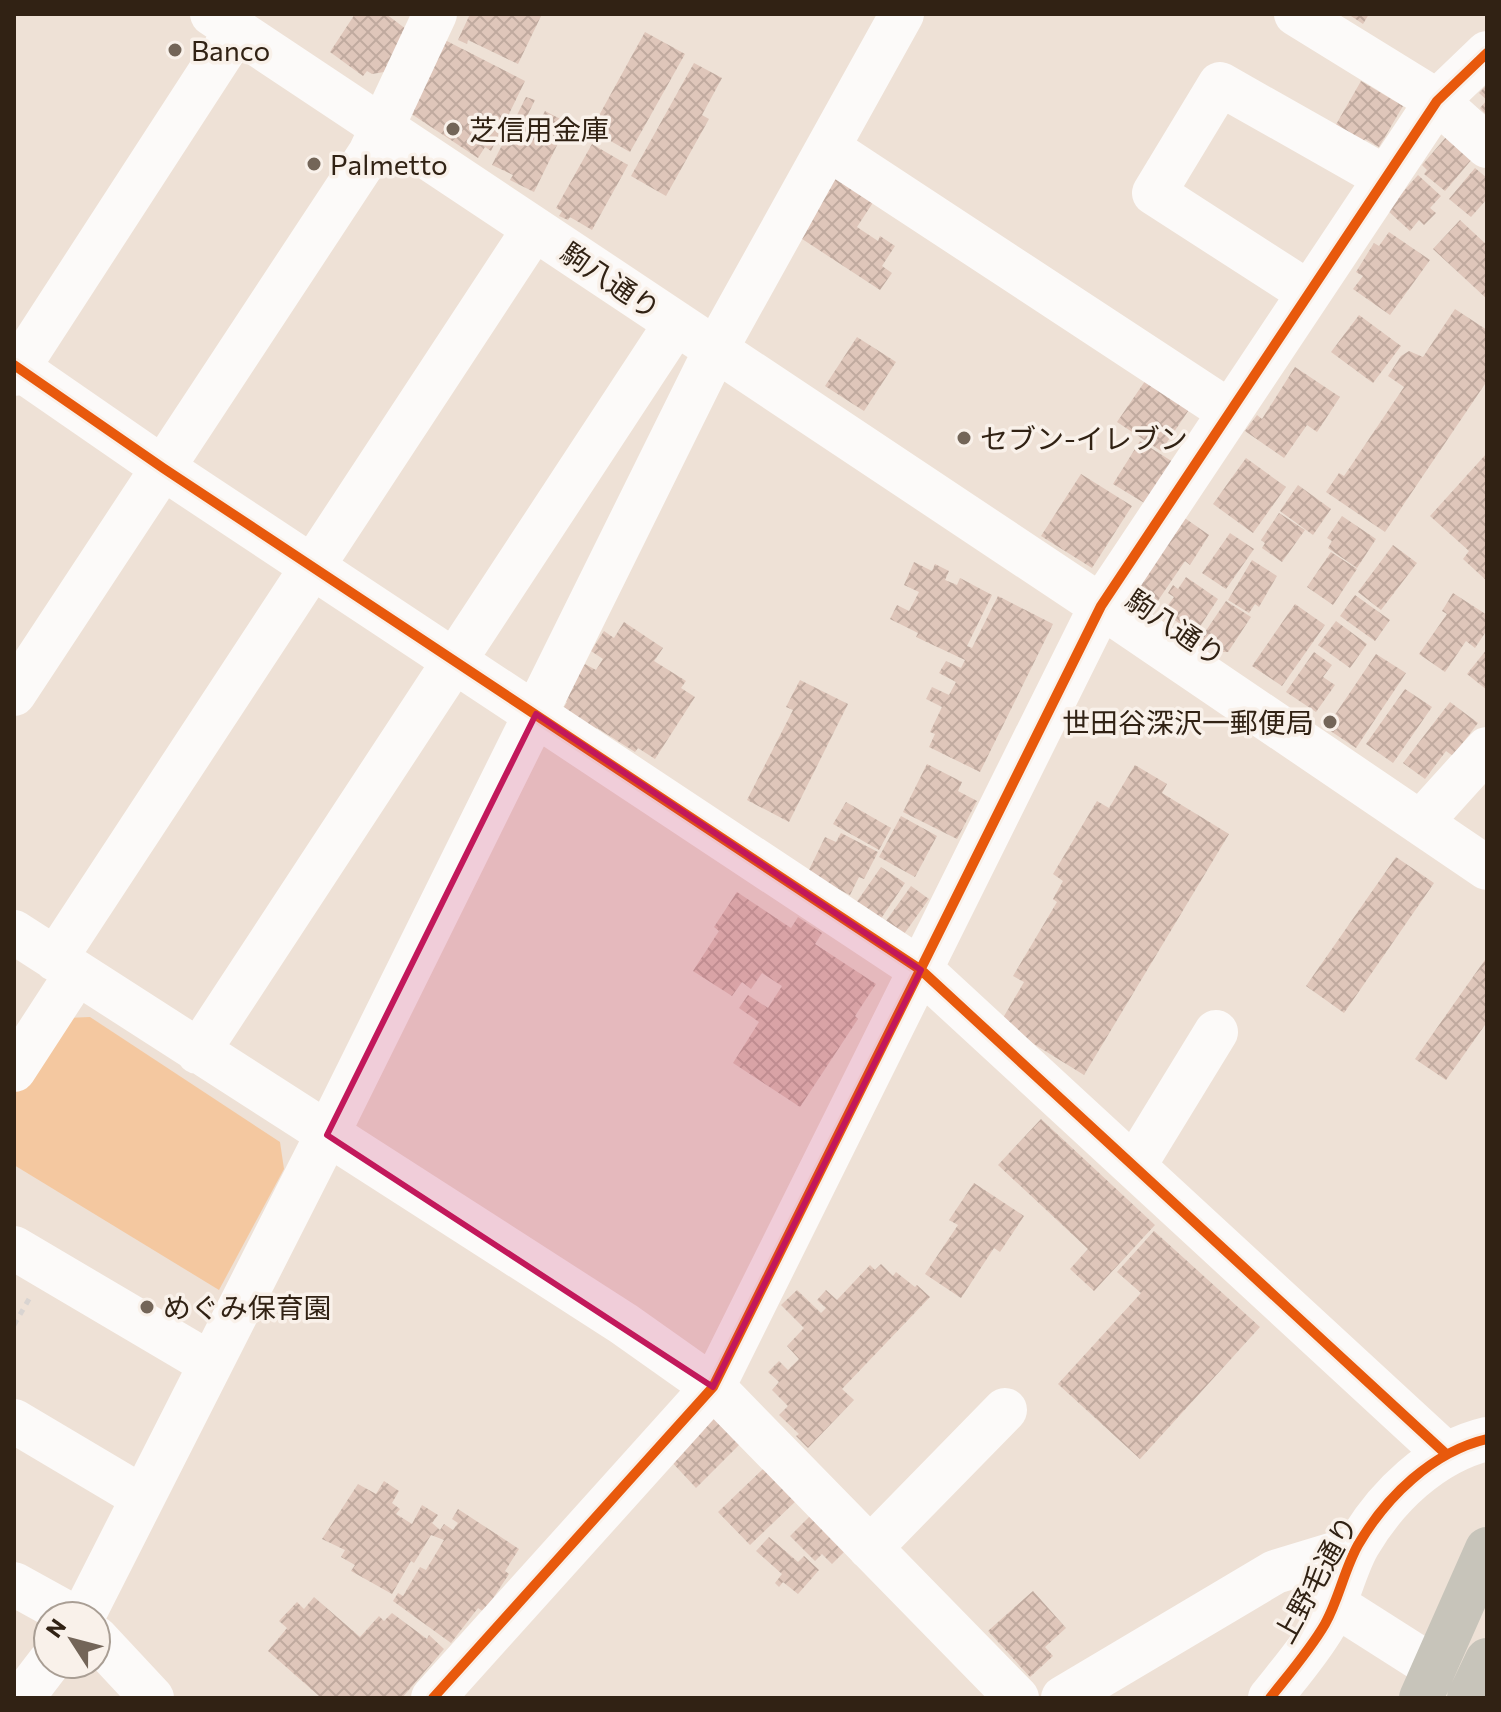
<svg xmlns="http://www.w3.org/2000/svg" width="1501" height="1712" viewBox="0 0 1501 1712" font-family="Commissioner,'Noto Sans JP',sans-serif">
	<defs>
		<pattern id="building-cross-hatch" width="8" height="8" patternUnits="userSpaceOnUse" patternTransform="scale(2)"><rect width="8" height="8" fill="#dfc6ba"/><path d="M0 0l8 8M0 8l8-8" fill="none" stroke="#c0aa9f"/></pattern>
	</defs>
	<rect width="100%" height="100%" fill="#eee1d6"/>
	<path fill="#f4c8a0" d="M90 1017 280 1142 284 1169 219 1290 14 1165V1094L66 1018Z"/>
	<path fill="url(#building-cross-hatch)" d="M355 14H386L406 29 384 72 372 74 367 71 363 76 330 52Z
		M470 14H542L518 64 468 40 467 44 458 40Z
		M1348 14H1369L1363 24Z
		M645 32 685 54 630 152 591 130Z
		M439 37 525 81 491 151 485 147 478 158 410 113Z
		M694 63 722 78 702 115 709 119 666 196 631 176Z
		M1361 81 1403 106 1379 147 1365 139 1357 152 1330 135Z
		M1487 85V115L1480 108 1487 100 1479 93Z
		M526 97 535 100 524 122 536 129 545 111 568 123 534 192 510 180 513 175 492 165Z
		M1447 136 1473 158 1445 191 1424 174 1427 170 1422 165Z
		M592 144 628 165 592 230 570 217 568 220 559 216 562 211 556 208Z
		M1475 168 1487 178V199L1471 217 1449 199Z
		M1418 175 1441 196 1430 208 1436 213 1424 225 1419 220 1410 231 1387 210Z
		M836 176 874 201 857 227 878 241 880 236 895 246 882 266 892 273 880 290 793 233Z
		M1460 220 1487 245V299L1433 249Z
		M1389 232 1430 260 1390 315 1353 289 1363 276 1356 272 1374 243 1379 246Z
		M1455 309 1487 330V381L1385 532 1326 492 1339 473 1344 476 1404 387 1388 376 1401 356 1409 351 1423 357Z
		M1359 315 1401 346 1373 383 1331 352Z
		M857 337 896 362 864 411 825 386Z
		M1295 367 1340 397 1317 432 1307 425 1284 458 1245 431 1257 415 1262 419Z
		M1154 368 1197 398 1161 451 1117 422Z
		M1140 441 1173 462 1146 504 1113 484Z
		M1487 453V581L1463 559 1469 551 1430 516Z
		M1246 458 1286 487 1253 533 1213 504Z
		M1081 474 1132 506 1092 568 1041 536Z
		M1298 485 1331 509 1313 535 1280 511Z
		M1279 513 1305 530 1282 562 1262 548 1265 543 1261 540Z
		M1179 514 1209 535 1190 565 1185 561 1155 605 1138 593 1135 581Z
		M1342 516 1376 539 1357 568 1328 548 1332 541 1327 538Z
		M1230 533 1254 549 1226 589 1202 573Z
		M1393 545 1417 563 1381 610 1358 592Z
		M1331 552 1357 569 1333 605 1307 587Z
		M1252 560 1277 576 1259 607 1255 604 1249 613 1228 600Z
		M914 562 932 571 935 564 949 571 945 580 957 585 960 578 992 595 967 646 972 648 998 596 1053 624 980 772 929 747 935 734 930 732 942 707 926 699 932 687 949 695 956 682 939 673 946 661 961 668 965 660 916 637 918 633 890 619 897 605 909 611 919 592 904 585Z
		M1186 577 1218 599 1195 634 1163 612 1174 597 1168 593 1173 585 1178 589Z
		M1453 593 1487 615V630L1475 648 1466 641 1445 672 1419 654 1447 614 1442 611Z
		M1355 595 1390 620 1375 641 1340 616Z
		M1226 601 1251 617 1228 652H1221L1201 638Z
		M1295 604 1325 625 1282 686 1252 666Z
		M1336 621 1367 644 1350 668 1318 645Z
		M624 622 663 648 654 661 686 681 681 688 695 697 655 759 638 748 635 752 597 728 593 733 564 707 567 702 562 699 585 664 596 670 603 659 591 651 604 631 614 638Z
		M1487 649V690L1467 674Z
		M1314 652 1332 665 1323 677 1335 685 1316 712 1286 692Z
		M1376 654 1406 673 1356 748 1326 728Z
		M800 680 848 704 789 822 747 800 793 710 786 707Z
		M1405 689 1432 707 1393 763 1366 744Z
		M1450 702 1478 723 1453 756 1446 751 1425 779 1403 763Z
		M927 764 962 782 958 791 977 801 957 839 903 812Z
		M1135 765 1167 784 1162 793 1229 834 1084 1075 1000 1023 1024 982 1013 976 1057 902 1053 899 1063 881 1053 874 1097 801 1109 808Z
		M846 802 891 828 879 850 833 824Z
		M901 816 937 836 915 877 879 857Z
		M841 833 878 852 864 879 859 877 850 895 807 874 825 837 836 842Z
		M1396 857 1434 883 1344 1013 1306 986Z
		M881 867 905 883 880 920 856 903Z
		M911 886 929 899 904 934 886 921Z
		M737 892 791 928 798 917 822 933 815 944 876 984 855 1016 858 1019 800 1107 733 1063 759 1022 739 1008 748 995 768 1008 782 986 762 973 751 989 742 982 732 996 693 971 719 931 714 927Z
		M1487 957V1022L1446 1080 1415 1059Z
		M1041 1119 1155 1225 1094 1291 1070 1269 1088 1249 998 1165Z
		M974 1183 1024 1216 1000 1252 994 1248 961 1298 925 1274 958 1225 949 1220Z
		M1154 1231 1260 1327 1140 1459 1058 1384 1141 1293 1117 1272Z
		M881 1264 893 1276 896 1272 915 1287 917 1285 930 1297 842 1389 854 1400 808 1448 796 1436 799 1434 779 1415 788 1406 772 1390 779 1382 768 1372 779 1361 788 1370 799 1359 787 1346 804 1328 781 1305 797 1290 821 1313 826 1308 817 1300 826 1290 837 1300 870 1265 875 1270Z
		M715 1413 742 1442 696 1488 668 1458Z
		M766 1466 797 1500 750 1545 718 1512Z
		M384 1481 399 1491 392 1503 400 1509 396 1514 412 1524 422 1505 438 1515 432 1523 440 1530 444 1524 453 1530 458 1523 452 1519 458 1509 519 1549 505 1571 509 1574 484 1612 478 1608 451 1643 393 1601 398 1593 403 1596 420 1567 426 1570 444 1540 431 1535 414 1563 411 1561 392 1594 351 1571 355 1565 341 1557 345 1550 322 1539 358 1484 376 1494Z
		M814 1512 849 1547 832 1564 822 1554 815 1561 790 1536Z
		M769 1537 798 1562 804 1556 819 1570 798 1594 783 1582 779 1587 775 1583 782 1574 756 1551Z
		M1033 1591 1066 1628 1045 1647 1053 1656 1030 1677 988 1631Z
		M314 1597 360 1637 379 1616 384 1621 392 1613 427 1639 429 1635 444 1649 402 1698H317L319 1696 268 1651 287 1628 279 1621 297 1602 304 1609Z"/>
	<g fill="none" stroke-linecap="round" stroke-linejoin="round">
		<path stroke="#d9d4d1" stroke-width="5" stroke-dasharray="6 6" stroke-linecap="butt" d="M14 1325 29 1299"/>
		<path stroke="#fcfaf9" stroke-width="44" d="M212 14 1101 606 1487 868
			M1296 14 1437 101 1487 146
			M828 148 1230 412
			M1309 293 1154 193 1220 84 1386 178
			M14 365 163 468 921 970 1446 1454
			M14 374 237 30
			M14 694 370 153 435 14
			M1421 822 1487 749
			M14 932 624 1324 713 1387 1017 1698
			M55 959 534 229
			M198 1052 676 323
			M14 1070 77 973
			M1134 1166 1216 1032
			M14 1248 209 1363
			M14 1421 142 1497
			M870 1548 1005 1410
			M14 1584 72 1616
			M1334 1604 1433 1667
			M83 1616 327 1135 716 349 902 14
			M96 1638 152 1698
			M22 1698 48 1664
			M433 1698 713 1387 1101 606 1437 101 1487 53
			M1063 1698 1275 1572 1357 1547
			M1270 1698C1289 1674 1310 1650 1325 1624 1339 1599 1344 1570 1358 1545 1386 1497 1432 1452 1487 1439"/>
		<path stroke="#c7c4ba" stroke-width="44" d="M1421 1698 1487 1549
			M1469 1698 1487 1660"/>
		<g stroke="#f9f1ea" stroke-width="15">
			<path id="cycleway" d="M14 365 163 468 921 970 1446 1454
				M433 1698 713 1387 1101 606 1437 101 1487 53
				M1270 1698C1289 1674 1310 1650 1325 1624 1339 1599 1344 1570 1358 1545 1386 1497 1432 1452 1487 1439"/>
		</g>
		<use href="#cycleway" stroke="#e8590c" stroke-width="10"/>
	</g>
	<path fill="#c2185b" fill-opacity="0.2" stroke="#c2185b" stroke-width="6" stroke-linejoin="round" d="M536 714 921 970 713 1387 327 1135Z"/>
	<g fill="#736558" stroke="#f9f1ea" stroke-width="3">
		<circle cx="175" cy="50" r="8"/>
		<circle cx="453" cy="129" r="8"/>
		<circle cx="314" cy="164" r="8"/>
		<circle cx="964" cy="438" r="8"/>
		<circle cx="1330" cy="722" r="8"/>
		<circle cx="147" cy="1307" r="8"/>
	</g>
	<g text-anchor="middle" dominant-baseline="central" stroke-width="7" stroke-linejoin="round" paint-order="stroke">
		<g font-size="28" fill="#312214" stroke="#f9f1ea" text-anchor="start">
			<text x="191" y="50">Banco</text>
			<text x="469" y="129">芝信用金庫</text>
			<text x="330" y="164">Palmetto</text>
			<text x="980" y="438">セブン-イレブン</text>
			<text x="1314" y="722" text-anchor="end">世田谷深沢一郵便局</text>
			<text x="163" y="1307">めぐみ保育園</text>
		</g>
		<g font-size="28" fill="#312214" stroke="#f9f1ea">
			<text transform="translate(611 280) rotate(34)">駒八通り</text>
			<text transform="translate(1176 627) rotate(34)">駒八通り</text>
			<text transform="translate(1315 1579) rotate(-61)">上野毛通り</text>
		</g>
	</g>
	<rect width="1501" height="1712" fill="none" stroke="#312214" stroke-width="32"/>
	<g transform="translate(72 1640) rotate(306)"><circle r="38" fill="#f9f1ea" stroke="#a99e94" stroke-width="2"/>
	<path d="M0-6L14 30L0 20L-14 30Z" fill="#736558"/>
	<text y="-12" font-size="22" font-weight="bold" text-anchor="middle" fill="#312214">N</text>
	</g>
</svg>
